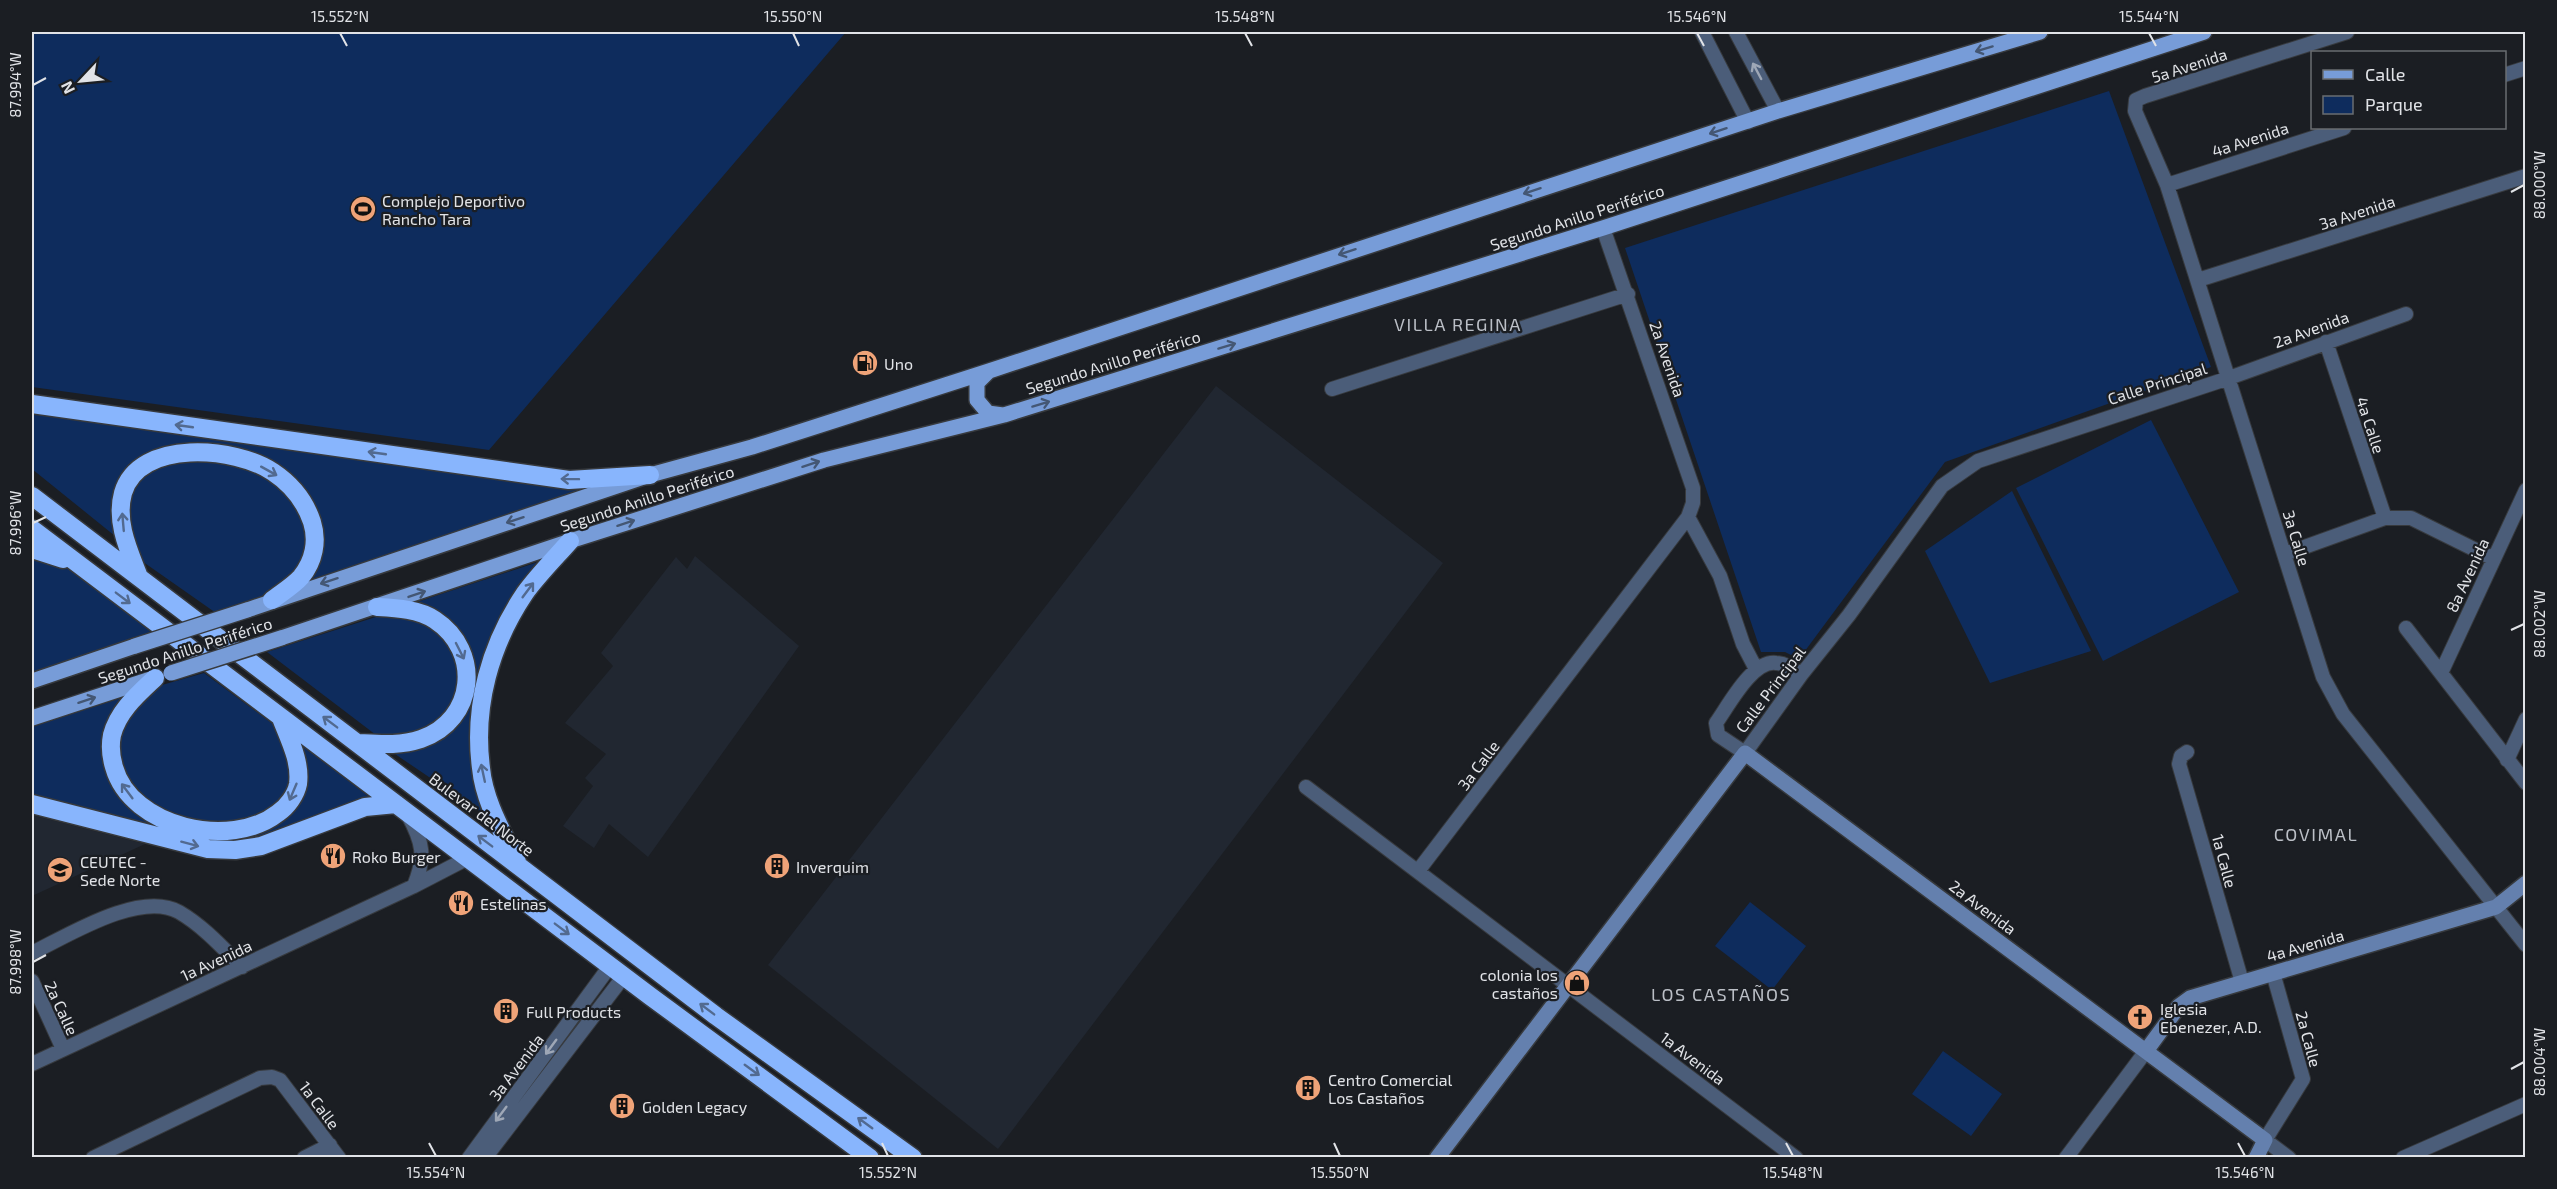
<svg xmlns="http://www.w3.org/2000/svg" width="2557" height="1189" viewBox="0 0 2557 1189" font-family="'Exo 2',sans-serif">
	<rect width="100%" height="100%" fill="#1b1e23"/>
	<path fill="#212731" d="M1216 386 1443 563 998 1149 768 965Z
		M695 556 799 646 648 857 609 824 594 848 563 826 593 786 585 778 606 754 565 723 613 666 601 653 676 557 687 569Z
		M32 815 145 844 32 896Z"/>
	<path fill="#0e2c5d" d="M32 32H846L489 450 32 387Z
		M2109 91 2211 367 1945 462 1799 659 1785 652H1761L1625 248Z
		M32 410 604 486 299 586 318 560 284 472 193 446 128 471 120 540 32 469Z
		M2151 420 2239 592 2103 661 2016 488Z
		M201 459C224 463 246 466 267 476 277 482 287 492 294 501 319 535 308 567 276 591 263 601 232 607 216 613L129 552V495L137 480 169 461Z
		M2012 491 2091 651 1990 683 1925 551Z
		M32 555 66 566 154 634 32 676Z
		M550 558 481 668 491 819 392 752 463 713 466 646 411 604Z
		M385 614H406L447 636 463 680 453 708 438 723 419 733 380 738 267 652Z
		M204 673 277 727 291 759 292 782 282 804 235 826 174 817 133 791 117 755 123 724 155 687Z
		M130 695 111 776 198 836 292 810 294 739 376 802 261 840 207 843 32 798V727Z
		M1750 902 1806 946 1772 990 1715 946Z
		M1943 1051 2002 1094 1971 1136 1912 1094Z"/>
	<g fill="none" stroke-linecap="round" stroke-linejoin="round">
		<g stroke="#373a3e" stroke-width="16">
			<path id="street" d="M1702 32 1748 122
				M1736 32 1778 111
				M2347 32 2145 96 2136 100 2135 111 2167 185 2323 677 2343 714 2526 945
				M2504 75 2526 68
				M2167 185 2344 128
				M2198 280 2526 176
				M2326 342 2385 518
				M1332 389 1628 294
				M1688 517 1720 576 1743 644 1756 669
				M2285 554 2385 518H2411L2492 558
				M2406 628 2526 783
				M2441 673 2526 490
				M1801 675C1794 670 1786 663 1776 663 1752 660 1729 705 1716 723L1718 735 1745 753 1801 675 1849 615 1942 486 1978 461 2229 378 2406 314
				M2187 752 2181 756 2179 764 2242 982
				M2507 760 2526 719
				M1306 787 1796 1158
				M408 815C423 842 426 857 414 886
				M1418 871 1688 517 1693 503V488L1603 228
				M32 953C67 936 140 890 179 912 203 926 222 947 242 967
				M2273 973 2303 1079 2265 1140 2289 1158
				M32 981 63 1049
				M32 1064 414 886 468 858
				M93 1158 260 1078 272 1077 280 1080 339 1158
				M304 1158 330 1145
				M469 1158 610 966
				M485 1158 624 976
				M2066 1158 2146 1051
				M2403 1158 2526 1104"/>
		</g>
		<g stroke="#373a3e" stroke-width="18">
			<path id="secondary" d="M2146 1051 2179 1006 2190 998 2496 907 2526 883
				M1437 1158 1745 753 2265 1140 2256 1158"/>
		</g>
		<g stroke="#373a3e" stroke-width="18">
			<path id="primary" d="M989 371 977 383V400L988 413 1003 415
				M247 610 650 475 752 447 989 371 1778 111 2040 32
				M281 638 570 541 824 460 1004 415 1603 228 2204 32
				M32 681 135 646
				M32 718 154 678"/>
		</g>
		<g stroke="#373a3e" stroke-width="21">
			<path id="highway" d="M32 404 569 480 650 475
				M32 496 716 1016 913 1158
				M32 529 650 996 870 1158
				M32 549 63 559
				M139 577C129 551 115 522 123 493 139 438 236 447 273 472 291 484 305 501 312 522 318 541 314 561 301 577 293 586 281 593 272 600
				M155 678C138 694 118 711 112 735 110 745 111 757 114 767 131 828 231 850 278 813 287 807 296 795 298 784 301 761 289 739 281 718
				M357 743C379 744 400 746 421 739 476 720 482 651 435 620 419 609 396 608 377 607
				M32 804 208 849 235 850 261 846 365 807 396 804
				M517 862C503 833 484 801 481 768 473 706 490 645 525 593 538 575 555 558 570 541"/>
		</g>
		<use href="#street" stroke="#4b5d79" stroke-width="14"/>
		<use href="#secondary" stroke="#6480ae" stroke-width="15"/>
		<use href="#primary" stroke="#779cd8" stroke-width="15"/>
		<use href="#highway" stroke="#88b5fd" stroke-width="18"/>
		<g stroke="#373a3e" stroke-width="18" stroke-linecap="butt">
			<path id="primary-bridge" d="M135 646 247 610
				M171 673 281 638"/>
		</g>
		<use href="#primary-bridge" stroke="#779cd8" stroke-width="15"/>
	</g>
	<defs><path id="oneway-shaft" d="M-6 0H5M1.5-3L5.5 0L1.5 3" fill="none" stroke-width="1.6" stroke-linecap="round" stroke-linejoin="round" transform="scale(1.5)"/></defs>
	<g stroke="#445774">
		<use href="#oneway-shaft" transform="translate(1984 49) rotate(163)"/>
		<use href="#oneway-shaft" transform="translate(1718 131) rotate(162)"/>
		<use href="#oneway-shaft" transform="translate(1532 191) rotate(162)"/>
		<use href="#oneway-shaft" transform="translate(1347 252) rotate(162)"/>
		<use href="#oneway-shaft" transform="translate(1227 346) rotate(-17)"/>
		<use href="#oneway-shaft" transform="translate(1041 404) rotate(-17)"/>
		<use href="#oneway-shaft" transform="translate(811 464) rotate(-18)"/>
		<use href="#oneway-shaft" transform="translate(515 520) rotate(162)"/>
		<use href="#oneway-shaft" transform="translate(626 523) rotate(-18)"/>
		<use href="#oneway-shaft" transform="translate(329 581) rotate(162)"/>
		<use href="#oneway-shaft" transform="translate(417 594) rotate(-19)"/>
		<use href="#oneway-shaft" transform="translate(87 700) rotate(-18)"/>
	</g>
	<g stroke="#9ea7b6">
		<use href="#oneway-shaft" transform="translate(1757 71) rotate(-118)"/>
		<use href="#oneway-shaft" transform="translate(551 1047) rotate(126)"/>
		<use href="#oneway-shaft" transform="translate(501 1114) rotate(127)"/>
	</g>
	<g stroke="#526a90">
		<use href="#oneway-shaft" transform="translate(184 426) rotate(-172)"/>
		<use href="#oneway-shaft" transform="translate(377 453) rotate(-172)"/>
		<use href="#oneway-shaft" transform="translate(269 471) rotate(29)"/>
		<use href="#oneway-shaft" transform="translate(570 479) rotate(-179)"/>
		<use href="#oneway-shaft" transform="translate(123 522) rotate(-95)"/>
		<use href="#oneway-shaft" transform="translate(528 590) rotate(-53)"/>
		<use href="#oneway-shaft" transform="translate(123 598) rotate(37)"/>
		<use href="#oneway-shaft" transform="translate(460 651) rotate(63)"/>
		<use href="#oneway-shaft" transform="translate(330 722) rotate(-143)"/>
		<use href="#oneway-shaft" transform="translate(483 773) rotate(-102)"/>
		<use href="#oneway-shaft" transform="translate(127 791) rotate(-127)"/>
		<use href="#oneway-shaft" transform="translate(293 792) rotate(113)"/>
		<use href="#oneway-shaft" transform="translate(485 841) rotate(-143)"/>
		<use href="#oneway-shaft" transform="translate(190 844) rotate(15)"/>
		<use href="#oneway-shaft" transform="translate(562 929) rotate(37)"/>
		<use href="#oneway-shaft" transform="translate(707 1009) rotate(-143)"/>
		<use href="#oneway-shaft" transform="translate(752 1070) rotate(36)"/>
		<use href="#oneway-shaft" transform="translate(865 1123) rotate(-144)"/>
	</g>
	<path fill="none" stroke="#e1e3e7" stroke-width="2" d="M340 33 347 46M793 33 799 46M1245 33 1252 46M1697 33 1704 46M2149 33 2156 46M33 85 46 78M2511 192 2524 185M33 523 46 517M2511 630 2524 624M33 962 46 955M2511 1069 2524 1062M429 1143 436 1156M882 1143 888 1156M1334 1143 1340 1156M1786 1143 1793 1156M2238 1143 2245 1156"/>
	<defs>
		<g id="stadium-disc" transform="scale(1.35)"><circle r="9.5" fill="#efa378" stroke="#1b1e23"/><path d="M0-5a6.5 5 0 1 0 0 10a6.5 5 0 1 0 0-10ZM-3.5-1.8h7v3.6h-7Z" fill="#111"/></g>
		<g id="fuel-disc" transform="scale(1.35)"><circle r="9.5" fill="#efa378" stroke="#1b1e23"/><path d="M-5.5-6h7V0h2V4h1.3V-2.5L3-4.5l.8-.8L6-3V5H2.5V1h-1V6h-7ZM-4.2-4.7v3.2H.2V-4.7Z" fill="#111"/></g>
		<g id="restaurant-disc" transform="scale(1.35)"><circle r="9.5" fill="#efa378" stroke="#1b1e23"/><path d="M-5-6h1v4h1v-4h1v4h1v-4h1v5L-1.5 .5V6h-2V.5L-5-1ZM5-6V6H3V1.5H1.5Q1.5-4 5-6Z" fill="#111"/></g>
		<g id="building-disc" transform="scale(1.35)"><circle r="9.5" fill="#efa378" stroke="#1b1e23"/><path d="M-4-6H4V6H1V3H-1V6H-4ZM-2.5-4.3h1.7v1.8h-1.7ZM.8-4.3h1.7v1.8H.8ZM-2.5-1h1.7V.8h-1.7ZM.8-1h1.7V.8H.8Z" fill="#111"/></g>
		<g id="university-disc" transform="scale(1.35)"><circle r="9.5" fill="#efa378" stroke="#1b1e23"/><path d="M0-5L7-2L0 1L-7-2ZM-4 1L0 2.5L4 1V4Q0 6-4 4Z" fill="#111"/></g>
		<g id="shop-disc" transform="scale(1.35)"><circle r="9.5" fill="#efa378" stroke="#1b1e23"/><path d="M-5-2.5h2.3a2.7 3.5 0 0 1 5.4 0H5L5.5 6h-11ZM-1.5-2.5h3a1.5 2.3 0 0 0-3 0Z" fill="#111"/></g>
		<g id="church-disc" transform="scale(1.35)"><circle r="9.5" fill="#efa378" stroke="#1b1e23"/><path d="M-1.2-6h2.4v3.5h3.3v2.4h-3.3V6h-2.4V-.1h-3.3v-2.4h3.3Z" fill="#111"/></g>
	</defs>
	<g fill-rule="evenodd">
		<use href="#stadium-disc" x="363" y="209"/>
		<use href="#fuel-disc" x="865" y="363"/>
		<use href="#restaurant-disc" x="333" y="856"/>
		<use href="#building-disc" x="777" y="866"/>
		<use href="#university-disc" x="60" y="870"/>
		<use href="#restaurant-disc" x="461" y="903"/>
		<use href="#shop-disc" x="1577" y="983"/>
		<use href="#building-disc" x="506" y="1011"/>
		<use href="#church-disc" x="2140" y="1017"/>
		<use href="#building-disc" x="1308" y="1088"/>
		<use href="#building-disc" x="622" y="1106"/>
	</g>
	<g text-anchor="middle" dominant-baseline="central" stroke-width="4.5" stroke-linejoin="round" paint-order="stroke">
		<g font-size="16" fill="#e1e3e7" stroke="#1b1e23">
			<text transform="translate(2189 65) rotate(-18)">5a Avenida</text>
			<text transform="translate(2250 139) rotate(-18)">4a Avenida</text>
			<text transform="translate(2357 212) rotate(-18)">3a Avenida</text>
			<text transform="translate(1577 217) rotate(-18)">Segundo Anillo Periférico</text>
			<text transform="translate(2311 329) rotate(-20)">2a Avenida</text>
			<text transform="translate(1668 359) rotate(71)">2a Avenida</text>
			<text transform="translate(1113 362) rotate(-17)">Segundo Anillo Periférico</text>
			<text transform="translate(2157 383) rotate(-18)">Calle Principal</text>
			<text transform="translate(2371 425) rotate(72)">4a Calle</text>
			<text transform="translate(647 498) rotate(-18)">Segundo Anillo Periférico</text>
			<text transform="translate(2297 538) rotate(73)">3a Calle</text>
			<text transform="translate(2467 575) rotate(-65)">8a Avenida</text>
			<text transform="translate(185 650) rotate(-18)">Segundo Anillo Periférico</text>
			<text transform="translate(1770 689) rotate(-53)">Calle Principal</text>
			<text transform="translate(1478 765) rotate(-53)">3a Calle</text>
			<text transform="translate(482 814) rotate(37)">Bulevar del Norte</text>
			<text transform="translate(2225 861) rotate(75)">1a Calle</text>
			<text transform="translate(1983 907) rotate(37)">2a Avenida</text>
			<text transform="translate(2305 945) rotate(-16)">4a Avenida</text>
			<text transform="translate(216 960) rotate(-25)">1a Avenida</text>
			<text transform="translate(62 1008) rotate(65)">2a Calle</text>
			<text transform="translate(2309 1039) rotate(75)">2a Calle</text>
			<text transform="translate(1693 1058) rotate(37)">1a Avenida</text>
			<text transform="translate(516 1067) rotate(-53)">3a Avenida</text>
			<text transform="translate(320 1105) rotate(53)">1a Calle</text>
		</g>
		<g font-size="16" fill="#e1e3e7" stroke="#1b1e23" text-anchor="start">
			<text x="382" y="200">Complejo Deportivo<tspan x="382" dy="18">Rancho Tara</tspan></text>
			<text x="884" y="363">Uno</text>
			<text x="352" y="856">Roko Burger</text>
			<text x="80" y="861">CEUTEC -<tspan x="80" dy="18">Sede Norte</tspan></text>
			<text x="796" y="866">Inverquim</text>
			<text x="480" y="903">Estelinas</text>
			<text x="1558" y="974" text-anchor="end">colonia los<tspan x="1558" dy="18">castaños</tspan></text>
			<text x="2160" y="1008">Iglesia<tspan x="2160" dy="18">Ebenezer, A.D.</tspan></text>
			<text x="526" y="1011">Full Products</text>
			<text x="1328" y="1079">Centro Comercial<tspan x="1328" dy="18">Los Castaños</tspan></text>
			<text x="642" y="1106">Golden Legacy</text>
		</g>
		<g font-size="18" letter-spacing="1.5" fill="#bbbfc6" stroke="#1b1e23">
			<text x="1458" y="324">VILLA REGINA</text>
			<text x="2316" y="834">COVIMAL</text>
			<text x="1721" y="994">LOS CASTAÑOS</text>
		</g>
	</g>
	<rect width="2557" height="1189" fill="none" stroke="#1b1e23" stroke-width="66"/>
	<rect x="2311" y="51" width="195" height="78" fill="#1b1e23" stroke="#6a6d71" stroke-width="1.5"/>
	<rect x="2323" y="70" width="30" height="9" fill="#779cd8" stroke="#6a6d71" stroke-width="1.5"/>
	<text x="2365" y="81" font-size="18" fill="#e1e3e7">Calle</text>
	<rect x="2323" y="96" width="30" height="18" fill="#0e2c5d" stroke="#6a6d71" stroke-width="1.5"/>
	<text x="2365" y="111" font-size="18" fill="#e1e3e7">Parque</text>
	<g transform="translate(81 81) rotate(244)" stroke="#1b1e23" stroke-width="4.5" paint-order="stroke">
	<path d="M0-4.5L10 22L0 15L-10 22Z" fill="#e1e3e7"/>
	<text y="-9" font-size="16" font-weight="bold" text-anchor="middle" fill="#e1e3e7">N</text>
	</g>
	<rect x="33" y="33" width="2491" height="1123" fill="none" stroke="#e1e3e7" stroke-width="2"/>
	<g font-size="15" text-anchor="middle" fill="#e1e3e7">
		<text x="340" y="22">15.552°N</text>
		<text x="793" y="22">15.550°N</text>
		<text x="1245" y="22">15.548°N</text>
		<text x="1697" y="22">15.546°N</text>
		<text x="2149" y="22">15.544°N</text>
		<text transform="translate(16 85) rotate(-90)" y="5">87.994°W</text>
		<text transform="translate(2540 185) rotate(-90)" y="5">88.000°W</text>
		<text transform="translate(16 523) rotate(-90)" y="5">87.996°W</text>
		<text transform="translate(2540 624) rotate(-90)" y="5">88.002°W</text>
		<text transform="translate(16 962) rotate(-90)" y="5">87.998°W</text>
		<text transform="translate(2540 1062) rotate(-90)" y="5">88.004°W</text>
		<text x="436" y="1178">15.554°N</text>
		<text x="888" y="1178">15.552°N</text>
		<text x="1340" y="1178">15.550°N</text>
		<text x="1793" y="1178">15.548°N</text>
		<text x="2245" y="1178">15.546°N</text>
	</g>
</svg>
